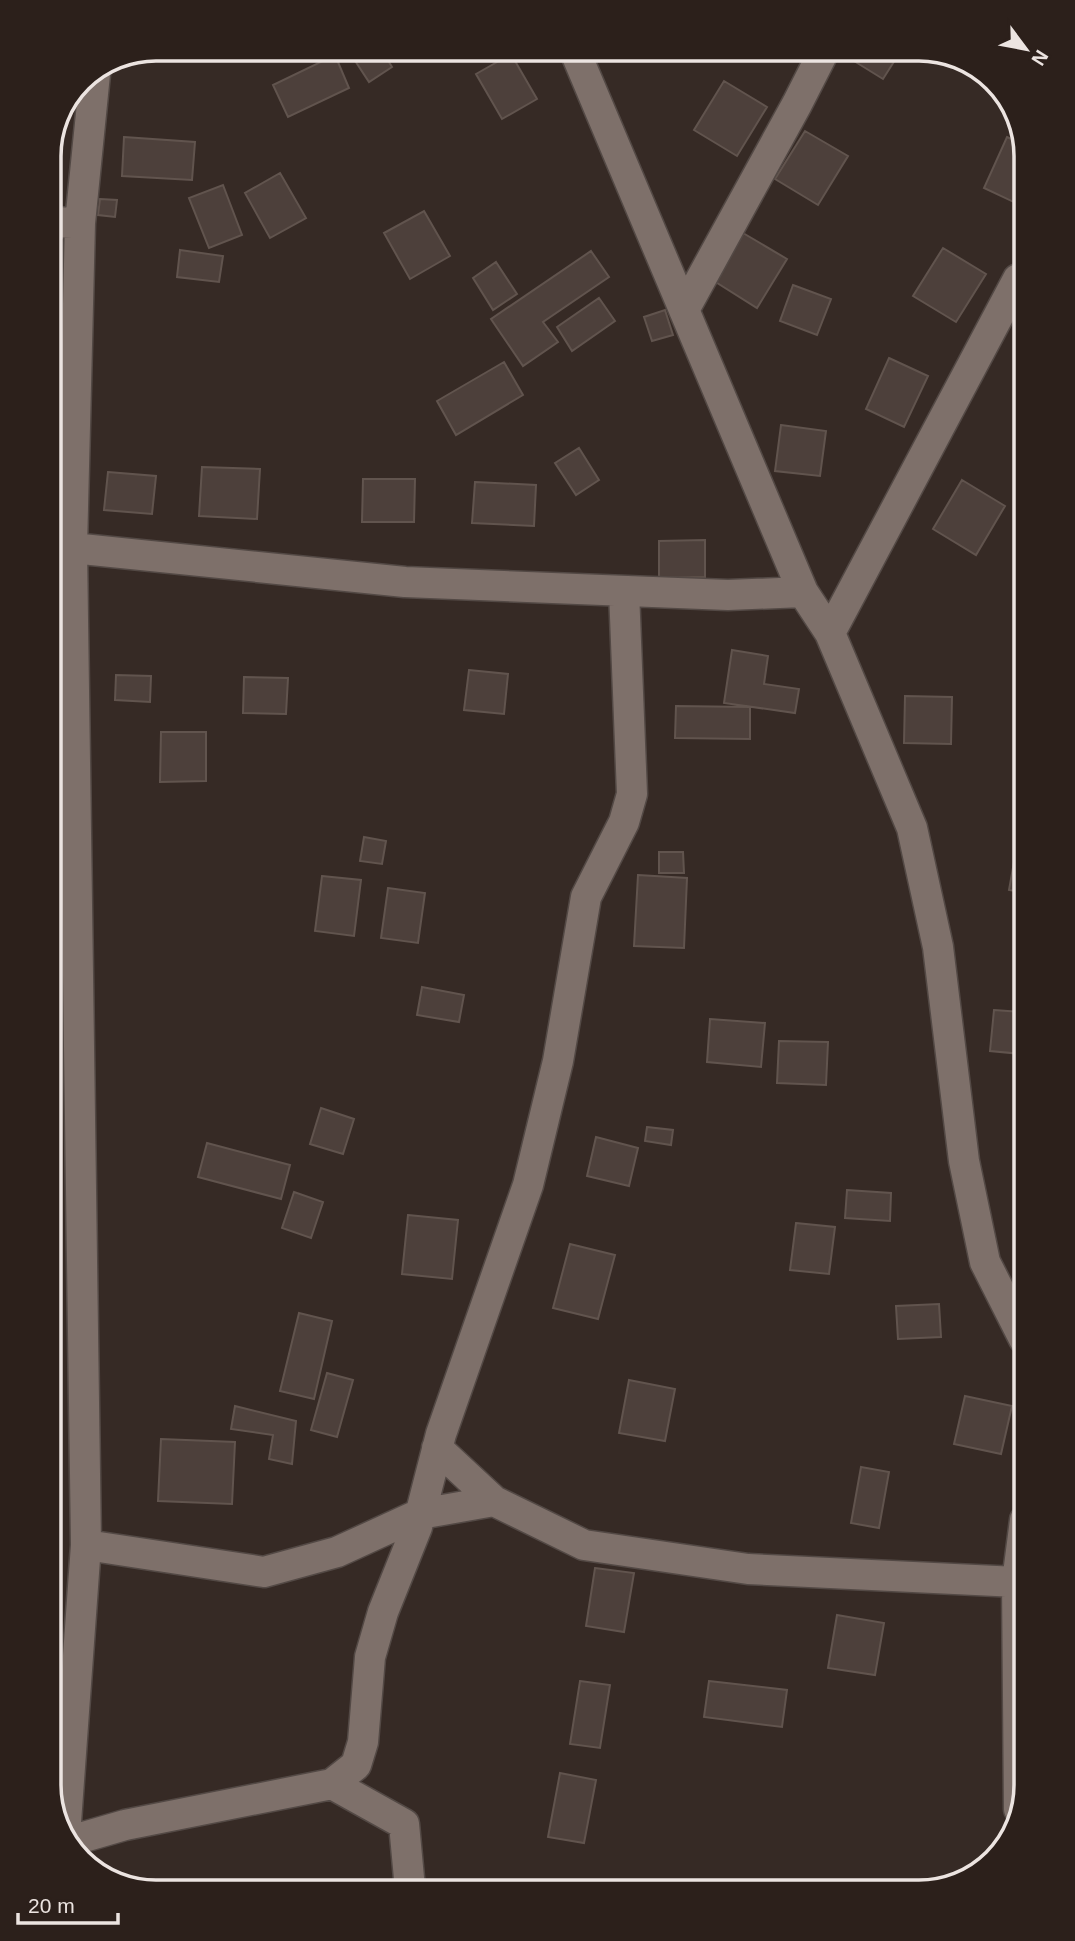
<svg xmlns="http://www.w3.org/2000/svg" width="1075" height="1941" viewBox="0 0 1075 1941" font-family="Helvetica,sans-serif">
	<rect width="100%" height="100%" fill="#362a25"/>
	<path fill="#4d403b" stroke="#61544e" stroke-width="2" d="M350 49H381L392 67 369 82 348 50Z
		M843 49H902L883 79 841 53Z
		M511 54 537 99 502 119 476 74Z
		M335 55 349 88 288 117 273 85Z
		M724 81 767 107 737 156 694 130Z
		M991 81 1008 102 986 90Z
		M805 131 848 156 818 205 775 179Z
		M124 137 195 142 192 180 122 176Z
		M1007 137 1018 142V204L984 188Z
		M280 173 306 218 270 238 245 193Z
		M223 185 242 235 209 248 189 198Z
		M100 199 117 200 115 217 98 215Z
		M424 211 450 256 410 279 384 233Z
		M743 233 787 259 757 308 714 281Z
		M943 248 986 274 956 322 913 296Z
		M180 250 223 256 219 282 177 277Z
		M591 251 609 277 543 322 558 342 523 366 491 319Z
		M496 262 517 294 493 310 473 278Z
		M793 285 831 299 817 335 780 321Z
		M599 298 615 321 572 351 557 327Z
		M665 310 673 335 652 341 644 317Z
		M889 358 928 376 904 427 866 409Z
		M504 362 523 395 456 435 437 401Z
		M781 425 826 431 820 476 775 471Z
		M579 448 599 480 576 495 555 463Z
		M202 467 260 469 257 519 199 516Z
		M108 472 156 476 152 514 104 510Z
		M363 479H415L414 522H362Z
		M962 480 1005 506 976 555 933 529Z
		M475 482 536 485 534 526 472 523Z
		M705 540V577L659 578V541Z
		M732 650 768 656 764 684 799 689 795 713 724 703Z
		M469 670 508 674 504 714 464 710Z
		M116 675 151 676 150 702 115 700Z
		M244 677 288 678 286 714 243 713Z
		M905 696 952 697 951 744 904 743Z
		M676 706 750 707V739L675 738Z
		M161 732H206V781L160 782Z
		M364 837 386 841 382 864 360 861Z
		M1018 840 1021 841 1022 892 1009 890Z
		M659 852H683L684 873H659Z
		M638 875 687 878 684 948 634 946Z
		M322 876 361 880 354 936 315 931Z
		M388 888 425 893 418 943 381 938Z
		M422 987 464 995 459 1022 417 1015Z
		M994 1010 1022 1012V1054L990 1051Z
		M710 1019 765 1023 761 1067 707 1062Z
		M779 1041 828 1042 826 1085 777 1083Z
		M321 1108 354 1119 343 1154 310 1144Z
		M647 1127 673 1130 671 1145 645 1141Z
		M596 1137 638 1148 629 1186 587 1176Z
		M207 1143 290 1165 281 1199 198 1177Z
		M847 1190 891 1193 890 1221 845 1218Z
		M294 1192 323 1202 311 1238 282 1228Z
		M408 1215 458 1220 452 1279 402 1274Z
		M796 1223 835 1227 829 1274 790 1270Z
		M570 1244 615 1255 598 1319 553 1308Z
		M939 1304 941 1337 898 1339 896 1306Z
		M299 1313 332 1321 314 1399 280 1391Z
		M327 1373 353 1380 337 1437 311 1430Z
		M629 1380 675 1389 665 1441 619 1433Z
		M965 1396 1012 1406 1001 1454 954 1444Z
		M235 1406 296 1421 292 1464 269 1459 273 1435 231 1429Z
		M161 1439 235 1442 232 1504 158 1501Z
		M861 1467 889 1472 879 1528 851 1523Z
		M595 1568 634 1573 624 1632 586 1626Z
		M837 1615 884 1623 875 1675 828 1668Z
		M580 1681 610 1685 600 1748 570 1744Z
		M709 1681 787 1690 782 1727 704 1717Z
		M560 1773 596 1780 584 1843 548 1837Z"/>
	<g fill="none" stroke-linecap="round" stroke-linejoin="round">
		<g stroke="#534945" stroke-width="33">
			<path id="minor" d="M574 49 803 592 830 633 912 828 938 947 964 1161 985 1262 1024 1339
				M50 222 80 223
				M684 310 797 104 825 49
				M53 549 72 548 405 582 728 595 803 592
				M830 633 1018 279
				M437 1448 494 1501 584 1545 748 1569 1017 1582
				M86 1545 264 1572 337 1552 420 1514 494 1501
				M332 1784 404 1824 410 1889
				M1019 1809 1017 1582 1025 1520
				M65 1836 86 1545 72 548 80 223 95 74
				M70 1841 125 1825 332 1784 356 1765 363 1742 370 1657 383 1612 417 1527 441 1434 528 1185 558 1061 586 897 624 822 632 794 624 591"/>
		</g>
		<use href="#minor" stroke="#7e706a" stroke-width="30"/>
	</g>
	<path d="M0 0H1075V1941H0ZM156 61H919A95 95 0 0 1 1014 156V1785A95 95 0 0 1 919 1880H156A95 95 0 0 1 61 1785V156A95 95 0 0 1 156 61Z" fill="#2c201b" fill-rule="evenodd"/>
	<path fill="none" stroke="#ece4e1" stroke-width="3.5" d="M156 61H919A95 95 0 0 1 1014 156V1785A95 95 0 0 1 919 1880H156A95 95 0 0 1 61 1785V156A95 95 0 0 1 156 61Z"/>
	<g transform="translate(1026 49) rotate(122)" stroke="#2c201b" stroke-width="5" paint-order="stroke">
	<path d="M0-5L12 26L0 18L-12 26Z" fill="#ece4e1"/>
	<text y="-10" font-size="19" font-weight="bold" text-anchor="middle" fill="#ece4e1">N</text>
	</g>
	<path d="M18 1913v10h100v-10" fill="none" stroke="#ece4e1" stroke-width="3.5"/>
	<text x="28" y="1913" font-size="21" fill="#ece4e1" stroke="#2c201b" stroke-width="5" paint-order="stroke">20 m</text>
</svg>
